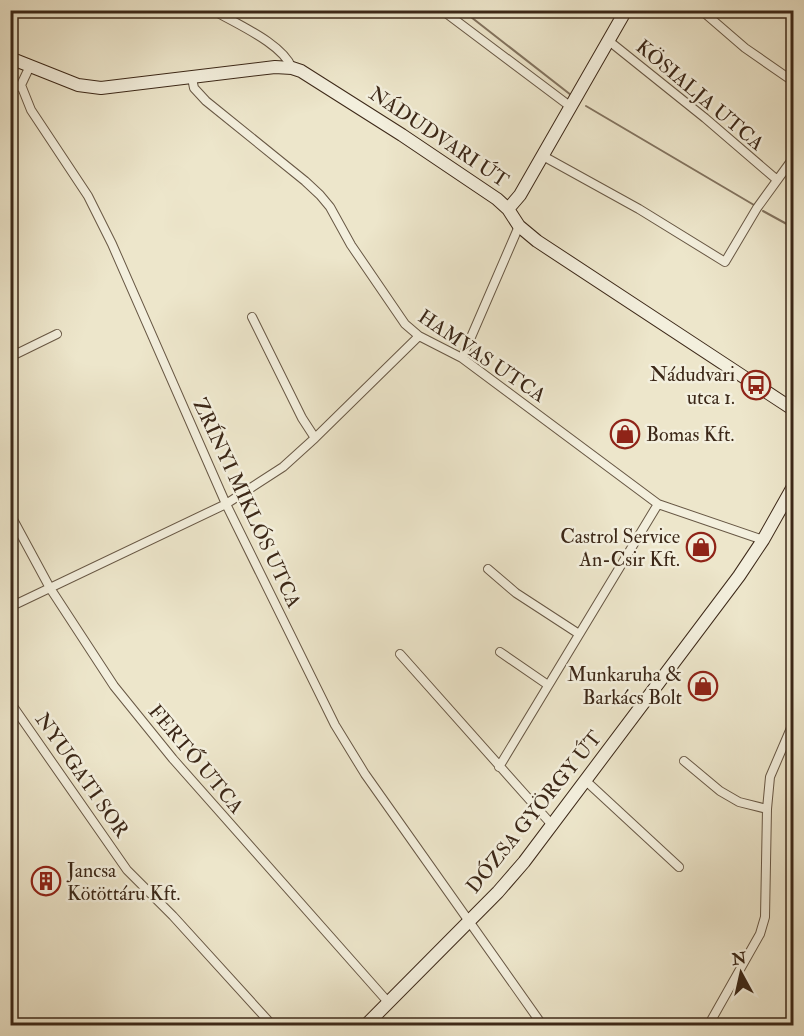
<svg xmlns="http://www.w3.org/2000/svg" width="804" height="1036" viewBox="0 0 804 1036" font-family="'IM FELL Double Pica',serif">
	<rect width="100%" height="100%" fill="#ede6cb"/>
	<filter id="stains"><feTurbulence type="fractalNoise" baseFrequency=".00333" numOctaves="4"/><feColorMatrix values="0 0 0 0 .2 0 0 0 0 .09 0 0 0 0 .02 0 0 0 .5 -.17"/></filter>
	<radialGradient id="worn" r=".72"><stop offset=".6" stop-color="#630" stop-opacity="0"/><stop offset="1" stop-color="#630" stop-opacity=".3"/></radialGradient>
	<g fill="none" stroke-linecap="round" stroke-linejoin="round">
		<path stroke="#82735f" stroke-width="2" d="M462 10 571 95
			M586 106 754 205
			M763 211 794 228"/>
		<g stroke="#685845" stroke-width="10">
			<path id="minor" d="M213 10C236 24 282 43 292 68
				M442 10 571 107
				M701 10 745 48 794 82
				M609 41 705 118 776 179
				M192 78 194 88 206 101 305 181 320 195 330 207 351 245 405 324 419 336 462 358 658 504 763 540
				M21 85 31 110 88 196 112 244 226 504 335 725 365 774 543 1026
				M21 85 30 66
				M10 90 21 85
				M543 156 639 209 725 262 757 208 794 157
				M252 317 302 418 315 438
				M10 357 57 334
				M462 358 519 226
				M10 514 50 588 114 686 173 759 388 1002
				M488 569 516 593 579 634
				M10 607 226 504 283 467 315 438 419 336
				M500 652 548 685
				M400 654 553 826
				M10 702 127 870 173 916 273 1026
				M684 761 720 791 739 802 767 809
				M499 767 658 504
				M586 781 679 867
				M708 1026 760 934 765 917 767 809 770 777 794 721"/>
		</g>
		<g stroke="#3c2818" stroke-width="14">
			<path id="secondary" d="M10 58 78 85 101 88 275 67 292 68 301 71 402 135 497 199 508 209 519 226 537 241 794 410
				M508 209 520 195 626 10
				M365 1026 498 892 524 862 739 576 763 540 794 485"/>
		</g>
		<use href="#minor" stroke="#f3efdd" stroke-width="8"/>
		<use href="#secondary" stroke="#f3efdd" stroke-width="12"/>
	</g>
	<defs>
		<g id="bus-ring" transform="scale(1.5)"><circle r="9.5" fill="#f3efdd" stroke="#8f2418" stroke-width="1.5"/><path d="M-5-6H5V4H4V6H2V4H-2V6H-4V4H-5ZM-3.5-4V0h7V-4ZM-3.5 1.2v1.5H-2V1.2ZM2 1.2v1.5H3.5V1.2Z" fill="#8f2418"/></g>
		<g id="shop-ring" transform="scale(1.5)"><circle r="9.5" fill="#f3efdd" stroke="#8f2418" stroke-width="1.5"/><path d="M-5-2.5h2.3a2.7 3.5 0 0 1 5.4 0H5L5.5 6h-11ZM-1.5-2.5h3a1.5 2.3 0 0 0-3 0Z" fill="#8f2418"/></g>
		<g id="building-ring" transform="scale(1.5)"><circle r="9.5" fill="#f3efdd" stroke="#8f2418" stroke-width="1.5"/><path d="M-4-6H4V6H1V3H-1V6H-4ZM-2.5-4.3h1.7v1.8h-1.7ZM.8-4.3h1.7v1.8H.8ZM-2.5-1h1.7V.8h-1.7ZM.8-1h1.7V.8H.8Z" fill="#8f2418"/></g>
	</defs>
	<g fill-rule="evenodd">
		<use href="#bus-ring" x="756" y="385"/>
		<use href="#shop-ring" x="625" y="434"/>
		<use href="#shop-ring" x="701" y="547"/>
		<use href="#shop-ring" x="703" y="686"/>
		<use href="#building-ring" x="46" y="881"/>
	</g>
	<g text-anchor="middle" dominant-baseline="central" stroke-width="5" stroke-linejoin="round" paint-order="stroke">
		<g font-size="20" fill="#3c2818" stroke="#f3efdd">
			<text transform="translate(700 95) rotate(40)">KÖSIALJA UTCA</text>
			<text transform="translate(439 137) rotate(34)">NÁDUDVARI ÚT</text>
			<text transform="translate(482 356) rotate(34)">HAMVAS UTCA</text>
			<text transform="translate(247 503) rotate(65)">ZRÍNYI MIKLÓS UTCA</text>
			<text transform="translate(196 759) rotate(50)">FERTŐ UTCA</text>
			<text transform="translate(82 775) rotate(55)">NYUGATI SOR</text>
			<text transform="translate(534 812) rotate(-51)">DÓZSA GYÖRGY ÚT</text>
		</g>
		<g font-size="20" fill="#3c2818" stroke="#f3efdd" text-anchor="end">
			<text x="735" y="374">Nádudvari<tspan x="735" dy="23">utca 1.</tspan></text>
			<text x="646" y="434" text-anchor="start">Bomas Kft.</text>
			<text x="680" y="536">Castrol Service<tspan x="680" dy="23">An-Csir Kft.</tspan></text>
			<text x="682" y="674">Munkaruha &amp;<tspan x="682" dy="23">Barkács Bolt</tspan></text>
			<text x="67" y="870" text-anchor="start">Jancsa<tspan x="67" dy="23">Kötöttáru Kft.</tspan></text>
		</g>
	</g>
	<rect width="804" height="1036" fill="none" stroke="#ede6cb" stroke-width="36"/>
	<rect x="12" y="12" width="780" height="1012" fill="none" stroke="#3c2818" stroke-width="3"/>
	<rect x="18" y="18" width="768" height="1000" fill="none" stroke="#3c2818" stroke-width="1.5"/>
	<g transform="translate(741 973) rotate(352)" stroke="#f3efdd" stroke-width="4.5" paint-order="stroke">
	<path d="M0-4.5L10 22L0 15L-10 22Z" fill="#3c2818"/>
	<text y="-9" font-size="16" font-weight="bold" text-anchor="middle" fill="#3c2818">N</text>
	</g>
	<rect width="100%" height="100%" filter="url(#stains)"/>
	<rect width="100%" height="100%" fill="url(#worn)"/>
</svg>
